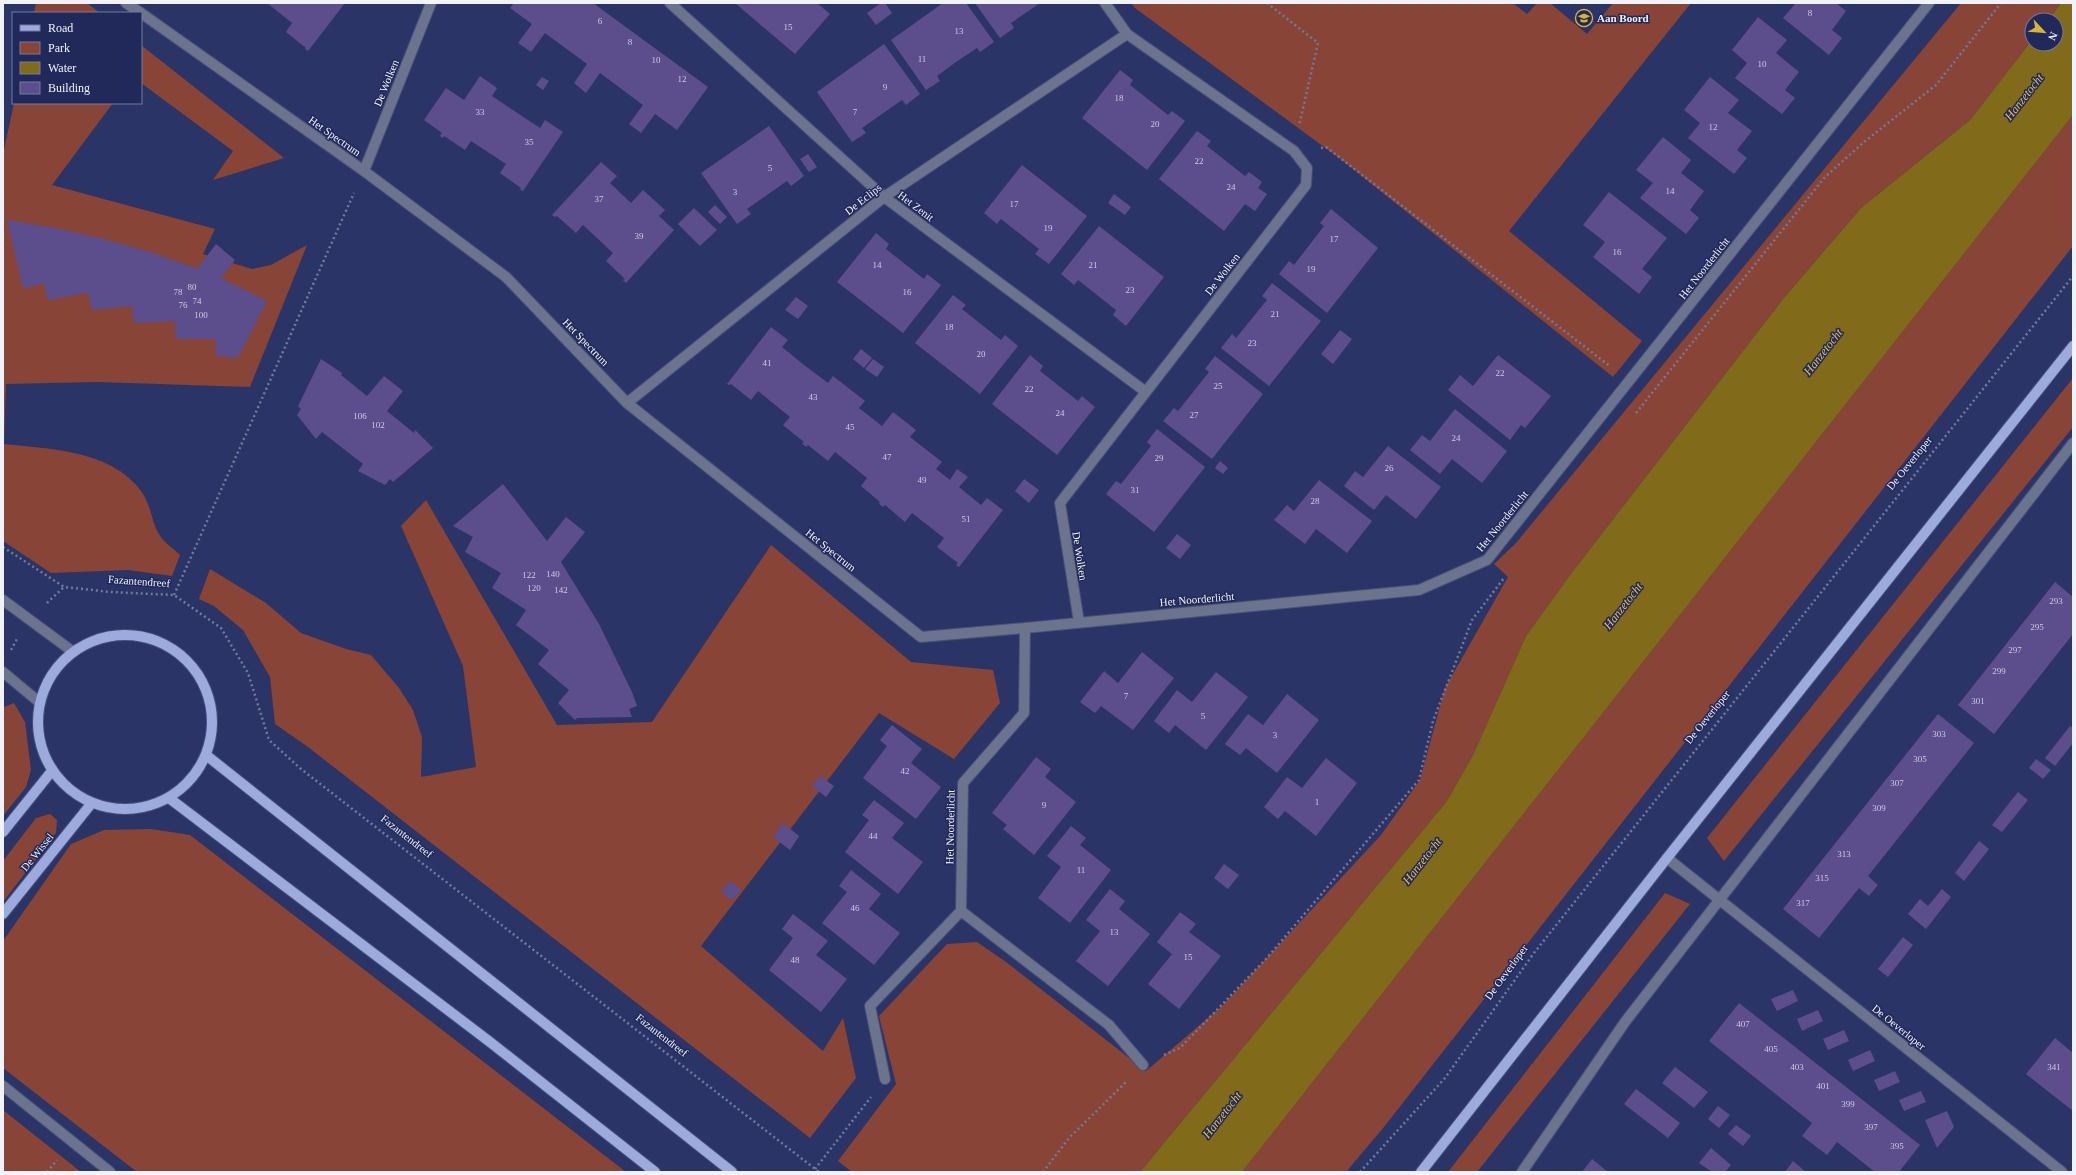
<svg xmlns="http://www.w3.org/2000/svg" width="2076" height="1175" viewBox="0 0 2076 1175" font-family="Georgia,serif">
	<rect width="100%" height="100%" fill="#2b3466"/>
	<path fill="#884436" d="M36 3H87L100 13H34Z
		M1131 3H1513L1527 14 1537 3H1550L1587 34 1613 3H1691L1509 231 1642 341 1613 377 1343 161 1135 8Z
		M1961 3H2061L2048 20H2032V40L1970 120 1861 208 1783 299 1570 575 1526 636 1473 755 1447 801 1140 1172H852L838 1161 896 1084 879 1016 947 944 977 942 1006 962 1146 1071 1222 1006 1381 835 1420 780 1445 688 1508 577 1494 564 1516 543Z
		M141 45 284 158 213 180 233 151 141 83Z
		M14 103H113L52 185 215 229 203 254 252 269 271 265 307 245 250 387 98 382 6 384 4 444C50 449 111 450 141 491 151 504 151 521 159 534 163 542 174 549 180 555L172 576 128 570 51 573 3 541V154Z
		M2073 115V246L1384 1127 1346 1172H1242Z
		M2073 378V427L1724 861 1707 838Z
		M426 500 557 725 652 722 771 545 911 662 993 670 1000 703 954 759 879 713 701 946 823 1051 843 1018 856 1078 810 1138 308 747 275 724 270 677 243 630 214 606 199 599 210 569 266 603 301 633 346 649 371 655 399 688 413 710 422 737 421 777 476 767 463 666 401 526Z
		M14 703 25 722 31 770 26 787 3 816V712L4 707Z
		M50 814 57 820 56 833 3 902V861L36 818Z
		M151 829 190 835 626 1172H137L3 1068V941L71 844 104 830Z
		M1665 893 1690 904 1477 1172H1448Z
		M3 1110 81 1172H3Z"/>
	<path fill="#816b1a" d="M2061 3H2073V115L1242 1172H1140L1447 801 1473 755 1526 636 1570 575 1783 299 1861 208 1970 120 2032 40V44H2056V20H2048Z"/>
	<path fill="#5c4e8c" d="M267 3H345L308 51 305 49 306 48 286 32 292 23Z
		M514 3H593L708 87 677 130 655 114 641 133 629 124 643 105 600 73 586 93 574 83 587 64 545 33 531 52 518 43 532 24 510 8Z
		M735 3H817L830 14 795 54Z
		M881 3H885L892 13 876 25 867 13Z
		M943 3H966L994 42 980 52 977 48 956 62 937 76 940 81 926 90 891 40Z
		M975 3H1040L1011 23 1014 28 1000 38Z
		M1796 3H1836L1846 11 1832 30 1842 38 1829 55 1783 18Z
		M1758 17 1787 40 1776 53 1799 72 1785 90 1795 98 1782 114 1735 78 1747 63 1732 50Z
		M884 44 920 94 906 105 902 100 862 128 866 133 852 142 817 92Z
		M1120 70 1133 80 1130 85 1168 115 1172 111 1185 121 1147 170 1082 118Z
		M480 76 497 88 492 96 540 128 545 120 563 132 523 191 520 190 521 188 500 173 506 164 471 141 465 150 444 136 443 138 440 136 442 133 424 120 446 88 464 100Z
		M542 77 549 81 543 90 536 85Z
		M1710 77 1739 100 1728 113 1752 131 1737 150 1747 158 1734 174 1688 138 1700 123 1684 110Z
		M769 126 804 176 791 186 787 181 747 209 751 214 737 224 701 173Z
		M1197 131 1211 141 1207 146 1245 176 1249 172 1262 182 1258 188 1267 194 1255 211 1245 204 1224 231 1159 179Z
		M1663 137 1691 160 1681 173 1704 191 1690 210 1699 218 1686 234 1640 198 1653 183 1636 170Z
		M808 154 817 167 809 172 800 159Z
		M601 162 617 176 610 183 631 203 643 190 665 210 659 216 674 230 626 283 623 280 625 279 606 261 613 253 583 225 576 233 557 216 555 217 552 215Z
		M1022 165 1087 216 1049 264 1035 254 1039 249 1001 219 997 224 984 213Z
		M1609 192 1667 238 1642 269 1652 277 1639 294 1593 257 1605 242 1583 225Z
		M1114 194 1131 207 1125 215 1108 203Z
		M715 205 727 217 720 224 708 212Z
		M694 208 717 230 700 246 678 224Z
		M1331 209 1378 248 1327 313 1279 274 1289 261 1294 265 1324 226 1320 223Z
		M7 220 56 228 104 239 151 252 197 269 216 244 235 260 221 278 267 301 238 358 216 356V339H176L175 321 134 323 132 306 92 310 88 293 48 300 44 283 23 289Z
		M1099 226 1164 277 1126 326 1113 315 1116 310 1078 280 1074 285 1061 274Z
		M876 233 889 244 886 249 924 279 927 274 941 285 903 333 837 282Z
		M1272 283 1321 321 1269 386 1221 348 1232 334 1236 338 1267 300 1262 296Z
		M953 295 966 305 962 309 1001 340 1005 335 1018 346 980 394 915 343Z
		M796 297 808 306 798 319 785 310Z
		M771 327 788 340 782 347 804 365 828 383 833 376 865 401 859 408 882 426 893 412 916 430 910 437 942 462 936 469 950 480 957 469 968 477 959 487 981 505 987 498 1003 510 959 567 956 565 958 563 937 547 944 538 912 513 905 522 885 505 883 507 879 504 880 502 861 486 867 478 835 452 828 461 808 445 806 447 802 443 804 442 783 425 790 417 758 391 751 400 731 384 729 385 727 384Z
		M1340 330 1352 339 1333 364 1321 354Z
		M861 349 872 358 864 368 853 359Z
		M1030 355 1043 366 1040 371 1078 401 1082 396 1095 407 1057 455 992 404Z
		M1498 355 1551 396 1525 428 1521 425 1510 440 1448 390 1460 375 1473 386Z
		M1215 356 1263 394 1212 459 1163 421 1174 408 1178 411 1209 372 1205 369Z
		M321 359 342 373 341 375 367 396 384 376 403 391 387 411 414 433 415 430 433 448 393 482 390 479 385 485 358 471 363 464 322 432 316 439 297 415 301 409 298 406Z
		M873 359 884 367 877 377 865 369Z
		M1455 409 1507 451 1482 483 1452 459 1440 474 1410 450 1422 435 1430 441Z
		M1157 429 1205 467 1154 532 1106 494 1116 481 1121 484 1151 446 1147 442Z
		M1388 446 1441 487 1416 519 1386 495 1374 510 1344 486 1355 471 1363 477Z
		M1220 461 1228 468 1223 474 1215 468Z
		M1024 479 1039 490 1029 503 1015 491Z
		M1319 480 1372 521 1347 553 1316 529 1305 544 1274 520 1287 505 1294 511Z
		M503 484 547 541 566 517 585 532 561 562 599 624 632 692 637 706 629 709 632 717 577 718 575 720 558 703 569 690 538 664 549 650 516 625 526 610 492 588 501 573 465 552 473 537 453 526Z
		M1177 534 1191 545 1180 559 1166 548Z
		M2055 582 2073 597V634L1994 734 1958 705Z
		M1142 652 1174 678 1133 730 1101 706 1095 713 1080 702 1104 671 1118 683Z
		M1216 672 1248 697 1206 750 1175 725 1169 733 1154 721 1177 690 1192 702Z
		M1287 694 1319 720 1277 773 1246 748 1240 755 1225 744 1248 714 1263 725Z
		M1938 714 1974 743 1868 876 1878 885 1869 896 1859 888 1819 938 1783 909Z
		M892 725 922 749 911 763 941 787 916 819 863 778 887 746 880 740Z
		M2070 726 2073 728V743L2055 766 2045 758Z
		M1036 757 1051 769 1045 777 1076 802 1034 855 1003 829 1007 825 992 813Z
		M1326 758 1357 783 1316 836 1285 811 1278 819 1264 807 1287 777 1302 788Z
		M2036 759 2051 770 2043 779 2029 768Z
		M820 776 834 786 826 797 812 786Z
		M2018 792 2028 800 2002 832 1992 825Z
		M874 800 904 823 892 838 923 862 898 894 845 852 869 820 862 815Z
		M783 823 799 836 790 850 773 837Z
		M1071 826 1086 838 1080 845 1111 870 1070 923 1038 898 1061 867 1047 856Z
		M1979 841 1989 849 1964 881 1955 873Z
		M1224 864 1239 875 1228 889 1214 878Z
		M851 870 881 894 869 909 900 933 874 965 822 923 847 892 839 886Z
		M730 881 741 890 732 900 721 892Z
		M1110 889 1125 901 1119 909 1150 934 1108 986 1076 961 1100 931 1086 920Z
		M1942 889 1951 897 1926 929 1908 914 1920 899 1928 906Z
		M1180 912 1196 924 1189 932 1221 956 1179 1009 1148 984 1172 954 1157 942Z
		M793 914 828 941 816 955 847 979 821 1012 769 970 793 938 782 929Z
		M1903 937 1913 945 1888 977 1878 969Z
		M1793 990 1798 1001 1777 1011 1771 999Z
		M1739 1003 1920 1145 1899 1172H1875L1837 1142 1827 1155 1802 1136 1812 1123 1709 1041Z
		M1818 1010 1823 1021 1802 1031 1797 1019Z
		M1844 1030 1849 1041 1828 1050 1823 1039Z
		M2055 1038 2073 1053V1111L2026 1074Z
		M1870 1050 1875 1061 1853 1071 1848 1060Z
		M1675 1067 1708 1092 1694 1108 1662 1083Z
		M1895 1071 1900 1082 1879 1091 1874 1080Z
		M1636 1089 1680 1123 1668 1138 1624 1104Z
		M1921 1091 1926 1102 1904 1111 1899 1100Z
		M1718 1106 1730 1115 1719 1128 1708 1119Z
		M1947 1111 1954 1127 1937 1148 1925 1120Z
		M1736 1125 1751 1136 1743 1146 1728 1134Z
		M1711 1148 1731 1165 1725 1172H1712L1699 1163Z
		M1592 1159 1608 1172H1582Z
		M1793 1161 1806 1172H1785Z"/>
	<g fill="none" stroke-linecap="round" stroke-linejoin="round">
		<g stroke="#474f7b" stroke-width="12">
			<path id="minor" d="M126 3 141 13
				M670 3 884 197 1146 392
				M141 13 364 171 506 277 627 403 921 637 1025 628
				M364 171 431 3
				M627 403 884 197 1127 34
				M3 600 72 651
				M1079 622 1060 503 1306 185 1307 168 1294 151 1127 34 1105 3
				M3 672 39 702
				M1667 858 2062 1172
				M961 911 1109 1025 1143 1065
				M885 1079 870 1006 961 911 963 783 1024 713 1025 628 1419 590 1487 560 1929 3
				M3 1086 110 1172
				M1522 1172 1625 1022 2073 443"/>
		</g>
		<g stroke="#474f7b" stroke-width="12">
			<path id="major" d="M38 722a87 87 0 1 1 174 0a87 87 0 1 1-174 0Z
				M206 755 732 1172
				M169 798 490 1042 655 1172
				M3 832 51 772
				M3 914 91 804
				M1421 1172 1667 858 2073 346"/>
		</g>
		<path stroke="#737a9c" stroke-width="2.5" stroke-dasharray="2 3" stroke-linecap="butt" d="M1267 3 1318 43 1299 126
			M1321 148 1326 147 1611 367
			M1636 413 1825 177 1864 142 1936 85 2001 3
			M3 547 64 587 111 592 174 595 221 628 248 673 269 740 301 769 819 1172
			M174 595 354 193
			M47 603 64 587
			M11 650 17 639
			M1164 1055 1180 1048 1266 959 1419 780 1433 721 1472 620 1504 578
			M815 1169 871 1097
			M47 1172 57 1160
			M1043 1172 1069 1138 1127 1081
			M1360 1172 1445 1078 1534 953 2073 276"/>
		<use href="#minor" stroke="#6c738c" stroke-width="10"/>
		<use href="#major" stroke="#9daadd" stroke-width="10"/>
	</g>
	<defs>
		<g id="school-ring" transform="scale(0.9)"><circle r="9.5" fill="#21295b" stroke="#d7b434" stroke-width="1.5"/><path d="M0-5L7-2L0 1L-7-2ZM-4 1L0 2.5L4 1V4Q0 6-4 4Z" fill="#d7b434"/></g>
	</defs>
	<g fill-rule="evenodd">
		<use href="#school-ring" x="1584" y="18"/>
	</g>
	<g text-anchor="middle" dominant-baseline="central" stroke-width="3" stroke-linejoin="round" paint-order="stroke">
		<g font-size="9" fill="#cccade">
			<text x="1810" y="13">8</text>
			<text x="600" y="21">6</text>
			<text x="788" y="27">15</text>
			<text x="959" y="31">13</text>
			<text x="630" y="42">8</text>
			<text x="922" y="59">11</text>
			<text x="656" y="60">10</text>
			<text x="1762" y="64">10</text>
			<text x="682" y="79">12</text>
			<text x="885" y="87">9</text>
			<text x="1119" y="98">18</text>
			<text x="480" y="112">33</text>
			<text x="855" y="112">7</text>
			<text x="1155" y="124">20</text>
			<text x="1713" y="127">12</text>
			<text x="529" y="142">35</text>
			<text x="1199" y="161">22</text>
			<text x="770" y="168">5</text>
			<text x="1231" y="187">24</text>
			<text x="1670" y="191">14</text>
			<text x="735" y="192">3</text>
			<text x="599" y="199">37</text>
			<text x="1014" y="204">17</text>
			<text x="1048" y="228">19</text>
			<text x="639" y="236">39</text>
			<text x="1334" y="239">17</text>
			<text x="1617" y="252">16</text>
			<text x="877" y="265">14</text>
			<text x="1093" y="265">21</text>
			<text x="1311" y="269">19</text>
			<text x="192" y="287">80</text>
			<text x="1130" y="290">23</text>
			<text x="178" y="292">78</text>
			<text x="907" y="292">16</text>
			<text x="197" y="301">74</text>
			<text x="183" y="305">76</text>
			<text x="1275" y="314">21</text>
			<text x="201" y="315">100</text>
			<text x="949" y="327">18</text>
			<text x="1252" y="343">23</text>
			<text x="981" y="354">20</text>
			<text x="767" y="363">41</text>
			<text x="1500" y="373">22</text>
			<text x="1218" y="386">25</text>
			<text x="1029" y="389">22</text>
			<text x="813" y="397">43</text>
			<text x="1060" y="413">24</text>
			<text x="1194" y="415">27</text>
			<text x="360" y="416">106</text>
			<text x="378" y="425">102</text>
			<text x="850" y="427">45</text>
			<text x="1456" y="438">24</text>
			<text x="887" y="457">47</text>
			<text x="1159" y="458">29</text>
			<text x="1389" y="468">26</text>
			<text x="922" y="480">49</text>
			<text x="1135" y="490">31</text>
			<text x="1315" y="501">28</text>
			<text x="966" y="519">51</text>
			<text x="553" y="574">140</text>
			<text x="529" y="575">122</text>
			<text x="534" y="588">120</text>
			<text x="561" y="590">142</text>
			<text x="2056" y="601">293</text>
			<text x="2037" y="627">295</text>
			<text x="2015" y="650">297</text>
			<text x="1999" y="671">299</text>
			<text x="1126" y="696">7</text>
			<text x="1978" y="701">301</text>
			<text x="1203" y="716">5</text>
			<text x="1939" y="734">303</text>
			<text x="1275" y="735">3</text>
			<text x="1920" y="759">305</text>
			<text x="905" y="771">42</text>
			<text x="1897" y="783">307</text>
			<text x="1317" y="802">1</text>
			<text x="1044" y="805">9</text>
			<text x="1879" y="808">309</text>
			<text x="873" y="836">44</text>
			<text x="1844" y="854">313</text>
			<text x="1081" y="870">11</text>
			<text x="1822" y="878">315</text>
			<text x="1803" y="903">317</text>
			<text x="855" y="908">46</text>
			<text x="1114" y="932">13</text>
			<text x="1188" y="957">15</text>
			<text x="795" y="960">48</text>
			<text x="1743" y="1024">407</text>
			<text x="1771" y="1049">405</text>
			<text x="1797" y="1067">403</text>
			<text x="2054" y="1067">341</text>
			<text x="1823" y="1086">401</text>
			<text x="1848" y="1104">399</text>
			<text x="1871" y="1127">397</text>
			<text x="1897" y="1146">395</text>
		</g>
		<g font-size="11" font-weight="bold" fill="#f1f3fa" stroke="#21295b" text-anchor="start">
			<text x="1597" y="18">Aan Boord</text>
		</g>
		<g font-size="11" fill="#f1f3fa" stroke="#21295b">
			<text transform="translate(386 83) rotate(-68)">De Wolken</text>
			<text transform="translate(335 136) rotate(35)">Het Spectrum</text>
			<text transform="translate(863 199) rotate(-38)">De Eclips</text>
			<text transform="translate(916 206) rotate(37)">Het Zenit</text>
			<text transform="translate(1704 268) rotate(-52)">Het Noorderlicht</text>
			<text transform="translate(1222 274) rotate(-52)">De Wolken</text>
			<text transform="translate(586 342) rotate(46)">Het Spectrum</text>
			<text transform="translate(1909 463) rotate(-51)">De Oeverloper</text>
			<text transform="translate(1502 521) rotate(-51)">Het Noorderlicht</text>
			<text transform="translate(831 550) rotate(39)">Het Spectrum</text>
			<text transform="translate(1080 556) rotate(81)">De Wolken</text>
			<text transform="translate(139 581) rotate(4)">Fazantendreef</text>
			<text transform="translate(1197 599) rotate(-5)">Het Noorderlicht</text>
			<text transform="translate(1707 717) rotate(-51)">De Oeverloper</text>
			<text transform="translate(950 827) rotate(-89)">Het Noorderlicht</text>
			<text transform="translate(407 836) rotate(38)">Fazantendreef</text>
			<text transform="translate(37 852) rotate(-51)">De Wissel</text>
			<text transform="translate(1506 972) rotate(-54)">De Oeverloper</text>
			<text transform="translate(1899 1027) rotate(39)">De Oeverloper</text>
			<text transform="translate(662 1035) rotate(38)">Fazantendreef</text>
		</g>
		<g font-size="12" font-style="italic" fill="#e2c359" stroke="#21295b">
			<text transform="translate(2024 97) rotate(-52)">Hanzetocht</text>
			<text transform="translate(1823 352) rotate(-52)">Hanzetocht</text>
			<text transform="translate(1623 606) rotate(-52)">Hanzetocht</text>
			<text transform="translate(1422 861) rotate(-52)">Hanzetocht</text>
			<text transform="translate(1222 1115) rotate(-52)">Hanzetocht</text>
		</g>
	</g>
	<rect width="2076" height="1175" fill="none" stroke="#f1f3fa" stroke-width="8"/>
	<rect x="12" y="12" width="130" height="92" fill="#21295b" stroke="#747a9b"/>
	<rect x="20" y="25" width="20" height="6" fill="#9daadd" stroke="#747a9b"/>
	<text x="48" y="32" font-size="12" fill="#f1f3fa">Road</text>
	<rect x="20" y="42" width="20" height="12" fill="#884436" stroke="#747a9b"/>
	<text x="48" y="52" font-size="12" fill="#f1f3fa">Park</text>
	<rect x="20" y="62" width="20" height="12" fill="#816b1a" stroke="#747a9b"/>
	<text x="48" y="72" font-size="12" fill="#f1f3fa">Water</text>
	<rect x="20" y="82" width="20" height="12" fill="#5c4e8c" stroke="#747a9b"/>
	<text x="48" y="92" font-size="12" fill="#f1f3fa">Building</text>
	<g transform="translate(2044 32) rotate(116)"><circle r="19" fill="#21295b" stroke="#747a9b"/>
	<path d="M0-3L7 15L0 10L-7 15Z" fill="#d7b434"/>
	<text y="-6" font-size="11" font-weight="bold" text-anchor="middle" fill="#f1f3fa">N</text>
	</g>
</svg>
